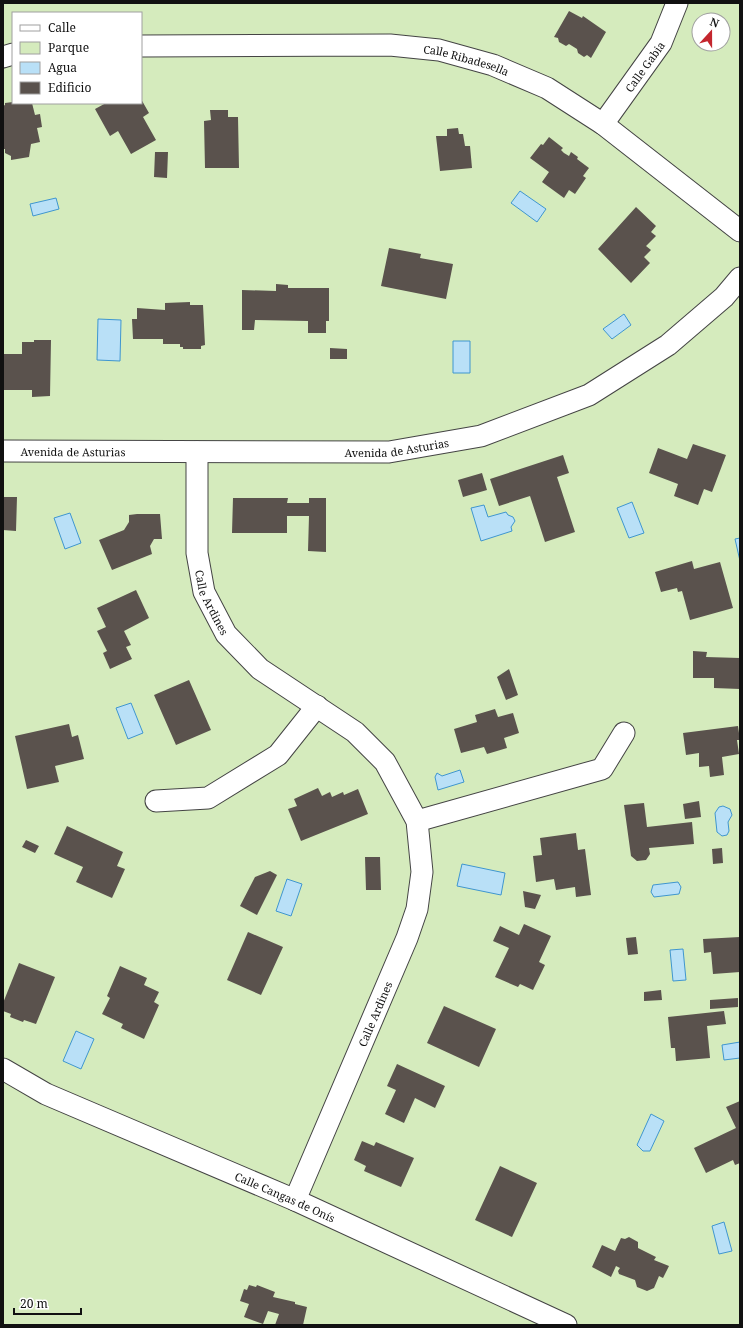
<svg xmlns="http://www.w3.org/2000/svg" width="743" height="1328" viewBox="0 0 743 1328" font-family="'Noto Serif',serif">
	<rect width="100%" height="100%" fill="#fffdf5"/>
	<path fill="#d5ebbd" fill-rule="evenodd" d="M3 3H740V1325H3ZM13 13H141V103H13ZM699 20H723V44H699Z"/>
	<path fill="#b9e0f7" stroke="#3f96cf" d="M520 191 546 209 537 222 511 203Z
		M56 198 59 209 33 216 30 204Z
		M624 314 631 325 612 339 603 329Z
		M98 319 121 320 120 361 97 360Z
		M453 341H470V373H453Z
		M632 502 644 533 629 538 617 508Z
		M484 505 488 517 506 512 508 515 513 517 515 521 511 527 512 531 481 541 471 508Z
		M70 513 81 543 65 549 54 518Z
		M740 538V561L735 539Z
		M131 703 143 733 128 739 116 708Z
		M460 770 464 782 438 790 435 777 437 773 442 776Z
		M723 806 730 809 732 815 728 822 729 831 727 835 722 836 717 832 715 813 719 807Z
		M462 864 505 873 501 895 457 886Z
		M287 879 302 884 291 916 276 911Z
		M678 882 681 887 679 894 654 897 651 892 653 885Z
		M683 949 686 980 673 981 670 950Z
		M76 1031 94 1039 81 1069 63 1061Z
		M740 1042V1058L724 1060 722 1045Z
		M651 1114 664 1121 650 1151H643L637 1145Z
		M724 1222 732 1251 719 1254 712 1226Z"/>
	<path fill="#5a524d" d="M569 11 582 18 583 16 606 32 591 58 587 55 584 57 578 53 577 49 569 44 566 46 559 42 558 38 554 37Z
		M141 99 149 113 143 117 156 140 131 154 118 131 110 136 95 109 106 103H141Z
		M13 102 14 103H32L35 115 40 114 42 127 37 128 40 142 31 144 29 157 11 160V156L5 153V149H3V106L5 105V103Z
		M210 110H228V117H238L239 168H205L204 121 211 120Z
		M458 128 459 134H463L465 146H470L472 168 440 171 436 136H447V129Z
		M549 137 563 148 561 150 564 153 569 156 571 152 578 157 577 159 589 168 583 176 586 178 575 194 569 190 564 198 542 182 549 172 530 158 541 144 543 145Z
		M155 152H168L167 178 154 177Z
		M636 207 656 226 651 232 656 236 646 246 651 250 644 257 650 263 631 283 598 249Z
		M389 248 421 254 420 258 453 264 446 299 381 286Z
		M276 284 288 285V288H329V321H326V333H308V321L255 320 254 330H242V290L276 291Z
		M190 302V305H203L205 345 201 346V349H183V347H180V344H163V339H133L132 319H137V308L165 310V303Z
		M34 340H51L50 396 32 397V390H3V354H22V342H34Z
		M330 348 347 349V359H330Z
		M693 444 726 455 712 492 704 489 698 505 674 496 678 484 649 473 658 448 687 459Z
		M563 455 569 473 557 477 575 532 545 542 530 496 499 506 490 479Z
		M482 473 487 490 463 497 458 480Z
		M3 497H17L16 531 3 530Z
		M233 498H288L287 503H309V498H326V552L308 551 309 516H287V533H232Z
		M137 514H160L162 539H154L150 546 152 554 112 570 99 540 124 530 129 522V515Z
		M692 561 694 569 720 562 733 608 690 620 682 591 678 592 677 588 661 592 655 572Z
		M136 590 149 618 124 631 131 645 126 647 132 659 110 669 103 653 107 651 97 631 106 627 97 608Z
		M693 651 707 652 706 657 740 658V689L714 688V678H693Z
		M509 669 518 695 506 700 497 677Z
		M189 680 211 730 176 745 154 695Z
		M495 709 498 717 513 713 519 733 504 738 507 748 487 754 484 747 461 753 454 729 477 722 475 715Z
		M69 724 72 737 78 735 84 759 55 766 59 782 27 789 15 736Z
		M738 726 740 740H737L739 754 722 757 724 775 710 777 709 766 699 767V753L686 755 683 733Z
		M318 788 322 796 330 792 332 797 343 792 344 795 358 789 368 814 301 841 288 809 297 806 294 799Z
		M699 801 701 817 685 819 683 804Z
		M644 803 647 827 692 822 694 844 649 848 650 854 646 860 637 861 631 856 624 805Z
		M67 826 123 852 117 866 125 869 112 898 76 882 83 867 54 854Z
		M576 833 578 850 585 849 591 895 576 897 575 887 556 890 554 879 536 882 533 856 542 855 540 838Z
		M26 840 39 846 35 853 22 847Z
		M722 848 723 863 713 864 712 849Z
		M365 857H380L381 890H366Z
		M270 871 277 875 257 915 240 906 255 877Z
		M523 891 541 895 535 909 525 907Z
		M524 924 551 936 539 962 545 965 533 990 520 984 518 987 495 977 509 948 493 941 500 926 519 935Z
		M248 932 283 947 261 995 227 980Z
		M636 937 638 954 628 955 626 938Z
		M740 937V972L713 974 711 952 704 953 703 939Z
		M19 963 55 977 36 1024 24 1020 23 1022 10 1017 11 1014 3 1011V1003Z
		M120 966 147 978 144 985 159 992 154 1002 159 1005 144 1039 121 1028 123 1024 102 1014 110 998 107 996Z
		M661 990 662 1000 644 1001V992Z
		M738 998V1007L710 1009V1000Z
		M444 1006 496 1029 479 1067 427 1043Z
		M724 1011 726 1024 707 1026 710 1058 676 1061 675 1048H671L668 1017Z
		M397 1064 445 1086 435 1108 415 1098 404 1123 385 1114 396 1090 387 1086Z
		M740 1101V1163L735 1165 733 1160 706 1173 694 1148 736 1128 726 1107Z
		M362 1141 374 1146 376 1142 414 1158 401 1187 364 1171 366 1166 354 1160Z
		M500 1166 537 1183 512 1237 475 1220Z
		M629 1237 638 1242V1248L656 1257 654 1260 669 1266 663 1278 659 1276 654 1288 647 1291 637 1287 635 1280 619 1274 618 1271 620 1268 616 1266 611 1277 592 1267 602 1245 615 1251 621 1238 625 1239Z
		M249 1285 256 1287 257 1285 275 1292 273 1297 295 1302V1304L307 1307 303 1325H275L279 1314 268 1311 263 1324 244 1317 249 1304 240 1301 244 1289 247 1290Z"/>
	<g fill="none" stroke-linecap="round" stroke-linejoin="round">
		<g stroke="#444" stroke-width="23">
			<g id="street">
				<path id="s1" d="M141 46 390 45 439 50 493 65 547 88 603 124 740 231"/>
				<path d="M3 57 13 54"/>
				<path id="s2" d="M603 124 661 43 677 3"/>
				<path id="s3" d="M3 451 389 452 481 436 589 395 668 345 724 297 740 278"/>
				<path id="s4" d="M197 452V553L204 592 226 634 260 669 355 732 385 762 417 821 422 872 417 909 407 938 295 1200"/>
				<path d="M156 801 208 798 278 755 317 706"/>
				<path d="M417 821 602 769 624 733"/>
				<path id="s5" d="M3 1069 46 1094 295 1200 566 1325"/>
			</g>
		</g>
		<use href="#street" stroke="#fff" stroke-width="21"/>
	</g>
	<g text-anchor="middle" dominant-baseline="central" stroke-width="4" stroke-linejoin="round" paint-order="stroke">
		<g font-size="11" fill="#111" stroke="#fff">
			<text stroke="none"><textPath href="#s1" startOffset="327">Calle Ribadesella</textPath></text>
			<text stroke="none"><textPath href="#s2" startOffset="71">Calle Gabia</textPath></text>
			<text stroke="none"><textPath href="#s3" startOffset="394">Avenida de Asturias</textPath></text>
			<text stroke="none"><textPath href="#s3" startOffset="70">Avenida de Asturias</textPath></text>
			<text stroke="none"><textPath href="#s4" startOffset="153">Calle Ardines</textPath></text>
			<text transform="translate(375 1014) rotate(-67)">Calle Ardines</text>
			<text stroke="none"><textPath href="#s5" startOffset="310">Calle Cangas de Onís</textPath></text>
		</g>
	</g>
	<rect width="743" height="1328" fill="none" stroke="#111111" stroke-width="8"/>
	<rect x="12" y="12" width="130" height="92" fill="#ffffff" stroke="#a0a0a0"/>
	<rect x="20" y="25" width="20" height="6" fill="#ffffff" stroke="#a0a0a0"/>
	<text x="48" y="32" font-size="12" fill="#111111">Calle</text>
	<rect x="20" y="42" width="20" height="12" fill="#d5ebbd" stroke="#a0a0a0"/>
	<text x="48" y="52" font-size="12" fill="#111111">Parque</text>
	<rect x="20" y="62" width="20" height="12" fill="#b9e0f7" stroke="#a0a0a0"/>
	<text x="48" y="72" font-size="12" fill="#111111">Agua</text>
	<rect x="20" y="82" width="20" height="12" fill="#5a524d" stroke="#a0a0a0"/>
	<text x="48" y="92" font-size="12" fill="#111111">Edificio</text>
	<g transform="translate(711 32) rotate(21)"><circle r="19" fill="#ffffff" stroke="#a0a0a0"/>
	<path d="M0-3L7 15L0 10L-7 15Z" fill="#c4262e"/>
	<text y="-6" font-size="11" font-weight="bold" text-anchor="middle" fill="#111111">N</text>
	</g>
	<path d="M14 1308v6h67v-6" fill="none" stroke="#111111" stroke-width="2"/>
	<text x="20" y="1308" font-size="12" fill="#111111" stroke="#ffffff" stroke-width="3" paint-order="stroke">20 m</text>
</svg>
